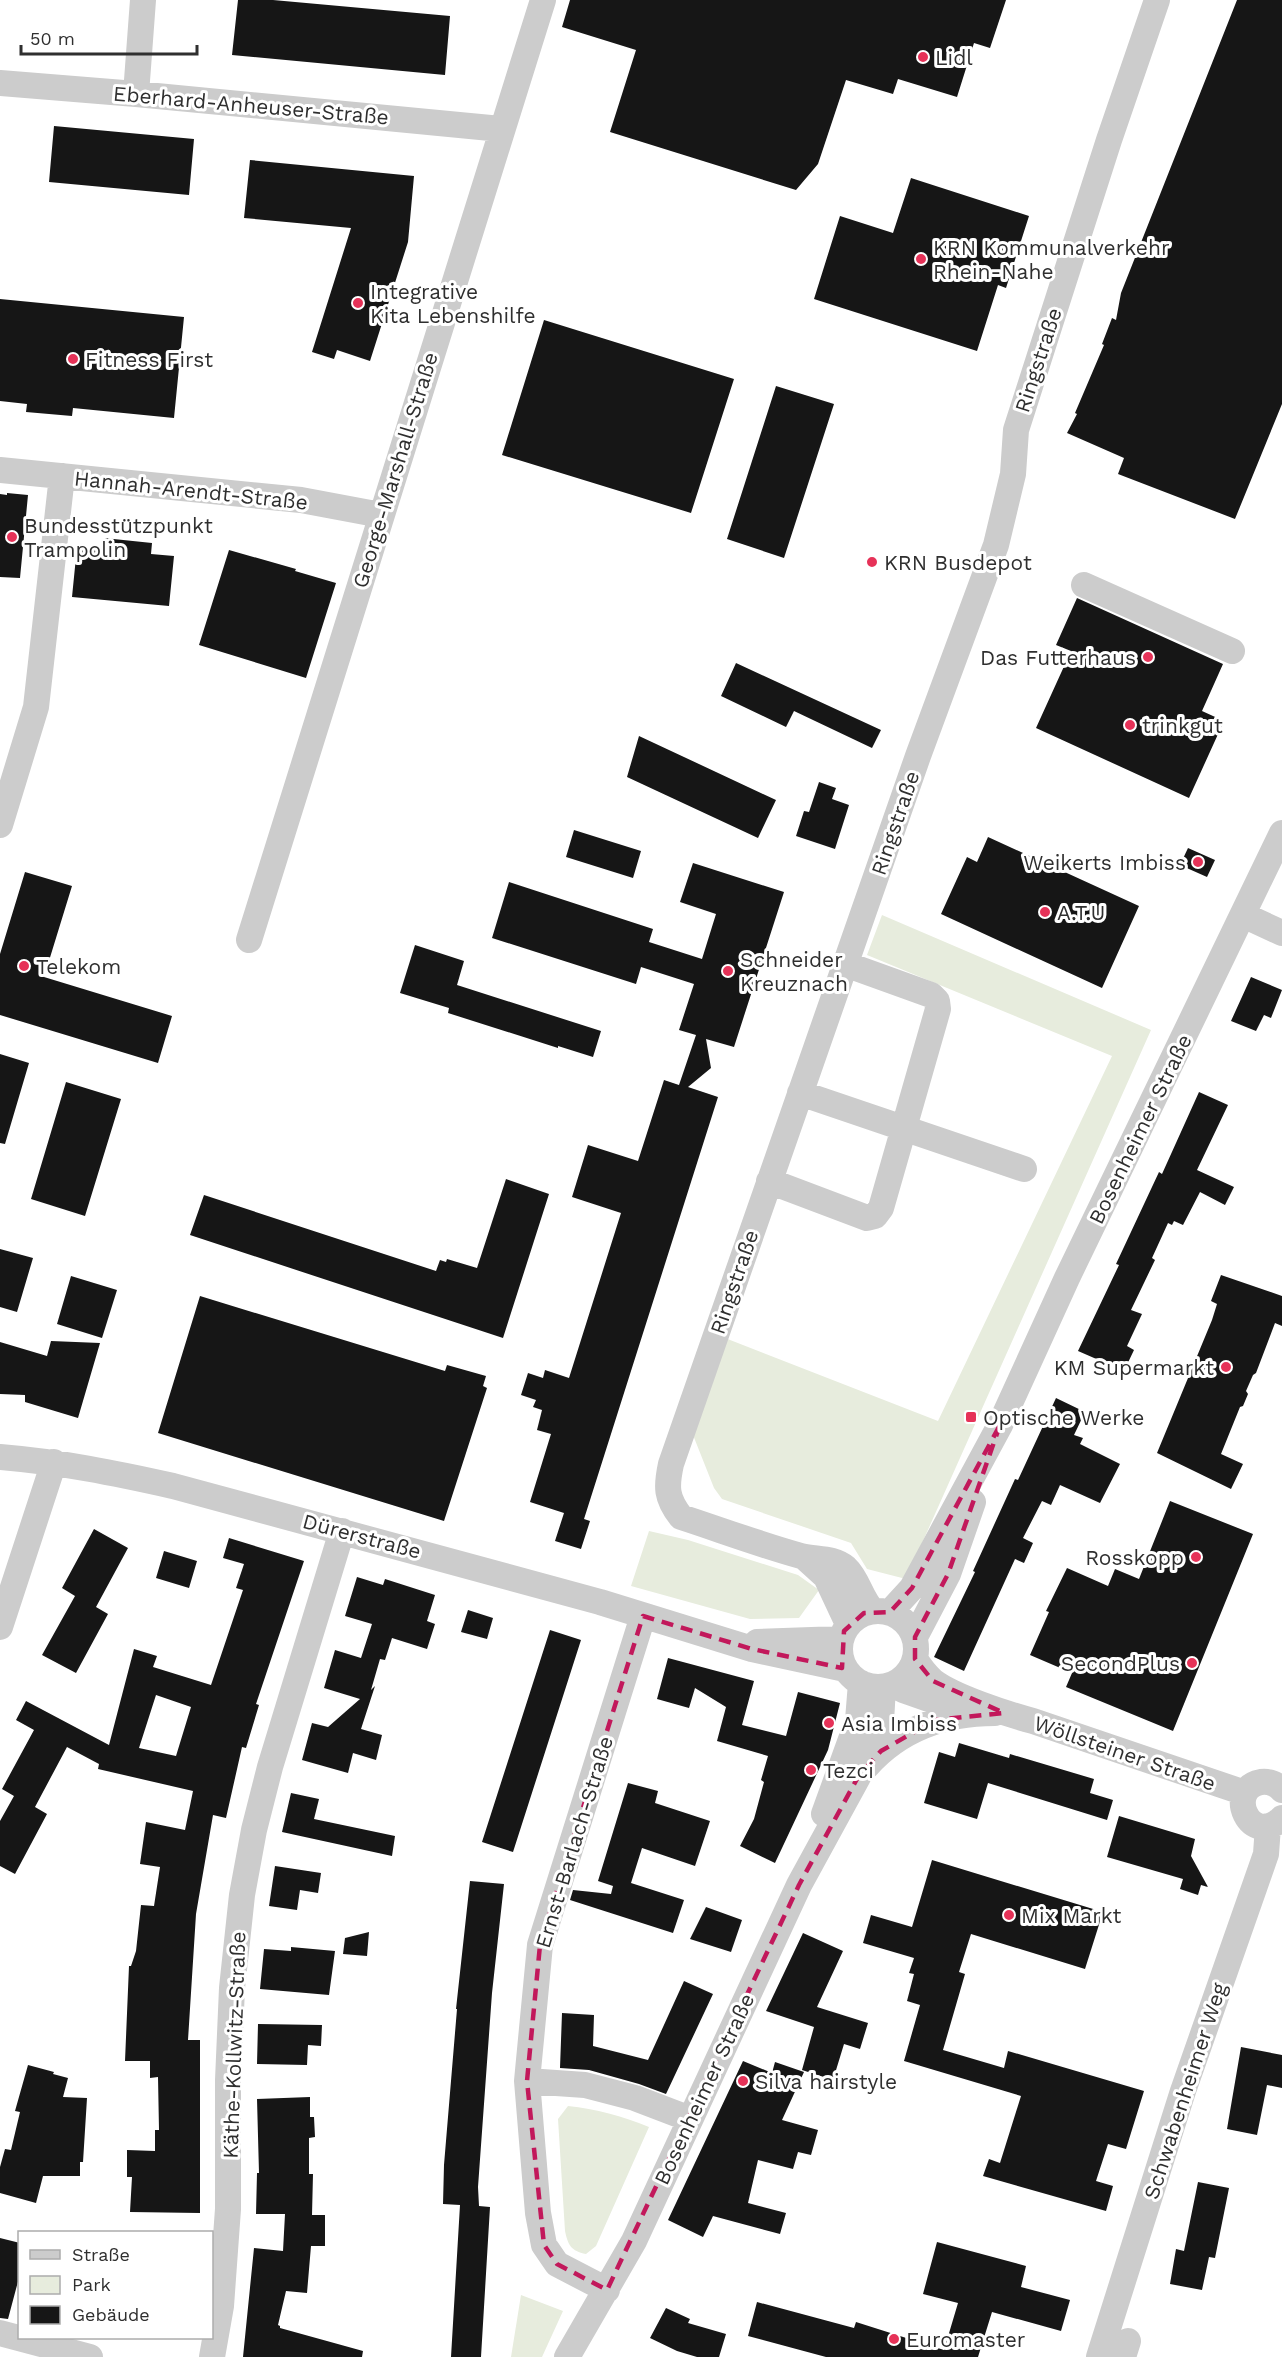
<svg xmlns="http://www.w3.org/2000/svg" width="1282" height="2357" viewBox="0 0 1282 2357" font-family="'Work Sans',sans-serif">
	<rect width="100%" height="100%" fill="#fff"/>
	<path fill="#e7ecdd" d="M882 915 1151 1030 906 1579 867 1569 851 1543 722 1499 714 1488 693 1435 725 1338 938 1421 1112 1056 867 955Z
		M649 1531 688 1540 798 1575 819 1590 799 1618 750 1619 631 1586Z
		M568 2106C596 2109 622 2116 649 2127L596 2246 586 2254C571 2251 568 2245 565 2231L558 2119Z
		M521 2295 563 2311 542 2357H511Z"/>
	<path fill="#161616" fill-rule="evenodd" d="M238 0H273L450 16 445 75 232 55Z
		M570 0H1006L990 48 974 43 957 97 898 79 893 94 846 80 818 164 796 190 610 132 636 50 562 27Z
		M1237 0H1282V404L1235 519 1118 474 1124 458 1067 433 1077 414 1075 413 1104 345 1102 344 1112 318 1116 320 1121 293Z
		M54 126 194 139 189 195 49 182Z
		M250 160 414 176 408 242 370 361 337 350 334 359 312 352 351 228 244 218Z
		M911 178 1029 216 1006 288 998 285 977 351 814 299 840 216 893 233Z
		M0 299 184 317 174 418 73 408 72 416 26 412 27 404 0 401Z
		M544 320 734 379 691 513 502 455Z
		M776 386 834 404 784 558 727 539Z
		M7 493 28 495 20 578 0 577V494L7 495Z
		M104 538 152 543 151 554 174 556 169 606 72 597 77 547 103 549Z
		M229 550 296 569 295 571 336 583 306 678 199 645Z
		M1077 598 1223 664 1202 711 1224 721 1189 798 1036 728 1071 651 1056 645Z
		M736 663 881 730 872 748 794 711 786 727 721 696Z
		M639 736 776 800 758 838 627 777Z
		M819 782 836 788 832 799 849 805 835 849 796 836 804 811 809 812Z
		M574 830 641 851 633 878 566 857Z
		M988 837 1139 906 1102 988 941 914 967 857 977 862Z
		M1188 848 1215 860 1207 877 1180 865Z
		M693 863 784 892 734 1047 706 1039 711 1068 688 1087 718 1097 584 1519 590 1521 581 1549 555 1541 564 1513 530 1502 551 1434 537 1430 542 1410 533 1407 536 1400 521 1395 528 1373 543 1378 545 1370 569 1378 621 1213 572 1197 588 1145 638 1161 664 1080 679 1085 696 1035 679 1030 694 984 641 967 636 984 492 938 509 882 653 929 649 942 702 959 716 914 680 902Z
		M25 872 72 886 44 977 172 1016 158 1063 0 1015V954Z
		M415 945 464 961 457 985 601 1031 593 1057 558 1046V1048L448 1013 449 1008 400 993Z
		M1251 977 1282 990 1271 1018 1264 1015 1256 1031 1231 1021Z
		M0 1054 29 1063 5 1144 0 1143Z
		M66 1082 121 1099 85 1216 31 1199Z
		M1199 1092 1228 1105 1197 1170 1234 1187 1225 1205 1200 1192 1183 1225 1174 1221 1172 1225 1168 1223 1152 1258 1155 1260 1131 1310 1142 1314 1127 1346 1134 1350 1124 1371 1078 1351 1119 1265 1116 1264 1159 1172 1162 1174Z
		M506 1179 549 1194 503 1338 190 1235 204 1195 436 1271 440 1260 446 1262 447 1259 477 1268Z
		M0 1249 33 1258 17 1312 0 1307Z
		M1221 1275 1282 1296V1326L1275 1323 1256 1373 1253 1375 1246 1391 1248 1394 1243 1406 1240 1407 1221 1454 1243 1464 1231 1489 1157 1453 1212 1320 1217 1304 1211 1301Z
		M71 1276 117 1290 102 1338 57 1324Z
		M200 1296 445 1371 447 1365 486 1376 483 1386 487 1388 444 1521 158 1433Z
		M51 1341 100 1343 78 1418 25 1402V1395L0 1394V1342L47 1356Z
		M1056 1398 1085 1412 1074 1435 1083 1438 1080 1444 1120 1464 1100 1503 1060 1485 1051 1505 1042 1501 1023 1538 1033 1543 1024 1563 1015 1559 964 1671 934 1657 975 1572 973 1571 1015 1479 1018 1480Z
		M1170 1501 1253 1534 1173 1731 1066 1687 1072 1673 1030 1655 1049 1612 1046 1611 1067 1568 1108 1586 1115 1569 1139 1579Z
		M94 1529 128 1548 96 1607 108 1614 76 1673 42 1655 75 1596 62 1588Z
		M229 1538 304 1561 256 1704 259 1705 246 1748 242 1747 226 1818 213 1815 196 1914 188 2040H200V2213L130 2212 132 2177H127V2150L155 2151V2130H159L158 2077 150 2078V2061H125L129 1966H131L136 1951 141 1905 154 1906 160 1867 140 1864 146 1822 185 1830 193 1791 98 1769 99 1764 67 1747 35 1807 47 1814 15 1874 0 1866V1821L14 1796 2 1789 34 1730 16 1720 26 1701 109 1745 134 1649 157 1656 153 1667 211 1685 243 1590 236 1588 244 1564 223 1558ZM156 1695 191 1707 176 1756 139 1748Z
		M164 1551 197 1561 189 1588 156 1578Z
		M357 1577 383 1585 385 1579 435 1595 427 1621 435 1624 427 1649 392 1638 385 1660 380 1659 371 1690 375 1686 361 1729 382 1735 376 1760 353 1753 348 1773 302 1760 312 1723 328 1727 360 1699 324 1688 335 1650 361 1658 372 1624 345 1616Z
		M468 1610 493 1618 487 1639 461 1632Z
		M550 1630 581 1640 513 1852 482 1842Z
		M668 1658 754 1681 742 1725 786 1736 798 1692 840 1703 828 1750 775 1863 740 1846 754 1819 764 1782 761 1780 768 1756 717 1741 726 1707 695 1688 689 1708 657 1699Z
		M959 1743 1009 1758 1010 1754 1094 1779 1090 1793 1113 1800 1107 1820 988 1783 977 1819 924 1803 939 1752 955 1757Z
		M628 1783 658 1791 655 1803 710 1821 695 1866 642 1848 631 1883 684 1900 673 1933 570 1900 573 1890 611 1894 613 1886 598 1881Z
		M291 1793 319 1799 314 1819 395 1836 392 1856 282 1832Z
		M1119 1816 1195 1839 1191 1856 1208 1887 1201 1885 1198 1895 1180 1889 1183 1879 1107 1857Z
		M932 1860 1103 1912 1085 1969 971 1934 959 1972 965 1974 943 2050 1004 2068 1008 2051 1144 2091 1126 2149 1108 2144 1096 2181 1113 2186 1106 2211 983 2176 989 2159 1000 2163 1021 2096 904 2061 920 2005 907 2001 914 1974 909 1973 914 1958 863 1943 871 1915 912 1927Z
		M275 1866 321 1873 318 1893 300 1890 297 1910 269 1906Z
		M470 1881 504 1884 492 1993 478 2187 479 2206 490 2207 481 2357H451L460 2205 443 2204 444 2165 457 2009H456Z
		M706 1907 742 1920 731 1952 690 1939Z
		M369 1932 367 1956 343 1954 345 1938Z
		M803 1933 843 1951 817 2007 868 2023 860 2049 844 2044 833 2080 802 2070 814 2027 766 2011Z
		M291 1947 335 1951 329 1995 260 1989 264 1949 291 1951Z
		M684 1981 713 1994 666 2094 639 2084 589 2070 560 2068 562 2013 594 2015 593 2046 648 2060Z
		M258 2024 322 2025 321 2046 308 2045 307 2065 257 2064Z
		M1241 2047 1282 2055V2088L1267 2085 1257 2135 1227 2129Z
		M743 2061 772 2073 775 2062 804 2072 782 2120 818 2130 811 2155 798 2152 793 2169 758 2160 748 2203 786 2213 780 2234 713 2216 703 2237 668 2220Z
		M28 2065 54 2072 53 2074 68 2078 63 2097 87 2098 83 2162H80V2176H43L36 2203 0 2193V2167L5 2149 11 2150 20 2112 15 2111Z
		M310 2097V2117H314L315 2137 309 2138V2174H313L312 2215H325V2246H311L307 2293 286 2291 278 2325 280 2326V2328L363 2351 362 2357H243L254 2248 283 2251 285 2214H256L257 2173H259L257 2099Z
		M1198 2182 1229 2188 1215 2258 1209 2257 1202 2290 1170 2284 1176 2249 1184 2251Z
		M0 2238 20 2243V2274L8 2319 0 2318Z
		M937 2242 1026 2266 1021 2287 1070 2300 1061 2331 992 2312 978 2357H826L748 2336 757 2302 854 2328 856 2322 944 2350 958 2303 923 2294Z
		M666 2308 690 2319 688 2323 726 2334 719 2357H697L677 2351 650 2338Z"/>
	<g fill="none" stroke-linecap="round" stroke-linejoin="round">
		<path stroke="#ccc" stroke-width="26" d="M0 83 136 94 501 129
			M136 94 143 0
			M0 470 301 500 381 515
			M1084 585 1232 651
			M0 825 36 707 62 476
			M1243 915 1282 933
			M249 940 543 0
			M800 1093 1024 1169
			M769 1181 867 1218 875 1216 881 1208 938 1009 937 1001 931 995 845 964
			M0 1457C60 1462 115 1473 173 1486L600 1602 752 1649 845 1669
			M804 1557 826 1577 848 1624
			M840 1649a38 38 0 1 1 76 0a38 38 0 1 1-76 0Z
			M873 1611C861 1599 858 1579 846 1568 833 1557 816 1560 801 1556 761 1545 721 1530 681 1517 666 1498 666 1487 671 1464L918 756 996 545 1013 474 1016 430 1109 140 1157 0
			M890 1612 912 1588 1000 1425 1067 1278 1282 833
			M0 1627 54 1462
			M915 1637 948 1574 973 1502
			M757 1642 840 1639
			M915 1659C920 1667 926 1675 933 1681 954 1697 1007 1714 1033 1721L1245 1793
			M894 1684 903 1690 960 1710
			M867 1766C900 1729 945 1713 995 1713
			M824 1814 858 1720 861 1683
			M1282 1818C1250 1849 1224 1789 1261 1782 1269 1781 1277 1784 1282 1790
			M527 2081 585 2085 635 2098 690 2119
			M607 2290 557 2264 544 2245 538 2213 527 2081 540 1945 643 1616
			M0 2333 90 2357
			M212 2357 221 2306 228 2209V2080L232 1988 242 1895 254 1830 270 1767 342 1531
			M567 2357 634 2241 799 1885 858 1777 881 1722 883 1687
			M1099 2357 1183 2091 1266 1854 1268 1826
			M1123 2357 1128 2341"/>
	</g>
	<path fill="none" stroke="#c2185b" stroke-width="4.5" stroke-dasharray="12 8" stroke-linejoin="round" d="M1000 1425 948 1574 915 1637V1659L933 1681 1004 1713 935 1720 881 1751 858 1777 799 1885 607 2290 557 2264 544 2245 527 2081 540 1945 643 1616 752 1649 842 1668 844 1631 864 1613 890 1612 912 1588Z"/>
	<g fill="#e63258" stroke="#fff" stroke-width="2">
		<circle cx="923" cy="57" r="6"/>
		<circle cx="921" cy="259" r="6"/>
		<circle cx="358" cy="303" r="6"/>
		<circle cx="73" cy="359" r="6"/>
		<circle cx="12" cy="537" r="6"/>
		<circle cx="872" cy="562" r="6"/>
		<circle cx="1148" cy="657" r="6"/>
		<circle cx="1130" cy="725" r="6"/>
		<circle cx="1198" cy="862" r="6"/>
		<circle cx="1045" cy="912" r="6"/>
		<circle cx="24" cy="966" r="6"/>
		<circle cx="728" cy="971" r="6"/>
		<circle cx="1226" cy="1367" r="6"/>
		<rect x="965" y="1411" width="12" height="12" rx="3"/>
		<circle cx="1196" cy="1557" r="6"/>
		<circle cx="1192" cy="1663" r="6"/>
		<circle cx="829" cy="1723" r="6"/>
		<circle cx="811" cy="1770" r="6"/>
		<circle cx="1009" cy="1915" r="6"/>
		<circle cx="743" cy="2081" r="6"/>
		<circle cx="894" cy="2339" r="6"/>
	</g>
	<g text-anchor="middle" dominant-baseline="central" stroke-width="6" stroke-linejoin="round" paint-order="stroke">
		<g font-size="21" fill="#2f2f2f" stroke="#fff" text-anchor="start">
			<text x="935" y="57">Lidl</text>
			<text x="933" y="247">KRN Kommunalverkehr<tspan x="933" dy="24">Rhein-Nahe</tspan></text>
			<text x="370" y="291">Integrative<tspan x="370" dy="24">Kita Lebenshilfe</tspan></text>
			<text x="85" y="359">Fitness First</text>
			<text x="24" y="525">Bundesstützpunkt<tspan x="24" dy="24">Trampolin</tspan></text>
			<text x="884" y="562">KRN Busdepot</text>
			<text x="1136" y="657" text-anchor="end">Das Futterhaus</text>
			<text x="1142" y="725">trinkgut</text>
			<text x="1186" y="862" text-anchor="end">Weikerts Imbiss</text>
			<text x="1057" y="912">A.T.U</text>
			<text x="740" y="959">Schneider<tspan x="740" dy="24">Kreuznach</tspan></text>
			<text x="36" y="966">Telekom</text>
			<text x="1214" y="1367" text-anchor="end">KM Supermarkt</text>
			<text x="983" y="1417">Optische Werke</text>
			<text x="1184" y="1557" text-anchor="end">Rosskopp</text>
			<text x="1180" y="1663" text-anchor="end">SecondPlus</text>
			<text x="841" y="1723">Asia Imbiss</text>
			<text x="823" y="1770">Tezci</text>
			<text x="1021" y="1915">Mix Markt</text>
			<text x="755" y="2081">Silva hairstyle</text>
			<text x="906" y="2339">Euromaster</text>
		</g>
		<g font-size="21" fill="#2f2f2f" stroke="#fff">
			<text transform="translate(251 105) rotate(5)">Eberhard-Anheuser-Straße</text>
			<text transform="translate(1038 360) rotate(-72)">Ringstraße</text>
			<text transform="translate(395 470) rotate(-73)">George-Marshall-Straße</text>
			<text transform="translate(191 490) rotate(6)">Hannah-Arendt-Straße</text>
			<text transform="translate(895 823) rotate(-71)">Ringstraße</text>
			<text transform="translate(1140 1129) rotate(-64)">Bosenheimer Straße</text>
			<text transform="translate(734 1282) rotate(-71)">Ringstraße</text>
			<text transform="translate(362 1536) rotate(15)">Dürerstraße</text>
			<text transform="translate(1125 1753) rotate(19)">Wöllsteiner Straße</text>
			<text transform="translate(574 1842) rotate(-73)">Ernst-Barlach-Straße</text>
			<text transform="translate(234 2045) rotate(-88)">Käthe-Kollwitz-Straße</text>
			<text transform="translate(704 2089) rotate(-65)">Bosenheimer Straße</text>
			<text transform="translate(1185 2091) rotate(-72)">Schwabenheimer Weg</text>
		</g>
	</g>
	<rect x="18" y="2231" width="195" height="108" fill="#ffffff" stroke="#acacac" stroke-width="1.5"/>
	<rect x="30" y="2250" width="30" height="9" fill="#cccccc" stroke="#acacac" stroke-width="1.5"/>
	<text x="72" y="2261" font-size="18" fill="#2f2f2f">Straße</text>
	<rect x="30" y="2276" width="30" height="18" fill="#e7ecdd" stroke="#acacac" stroke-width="1.5"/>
	<text x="72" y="2291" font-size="18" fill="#2f2f2f">Park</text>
	<rect x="30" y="2306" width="30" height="18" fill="#161616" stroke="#acacac" stroke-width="1.5"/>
	<text x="72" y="2321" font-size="18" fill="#2f2f2f">Gebäude</text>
	<path d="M21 45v9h176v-9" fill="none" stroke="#2f2f2f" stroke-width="3"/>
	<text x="30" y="45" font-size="18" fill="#2f2f2f" stroke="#ffffff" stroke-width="4.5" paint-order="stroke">50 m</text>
</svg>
